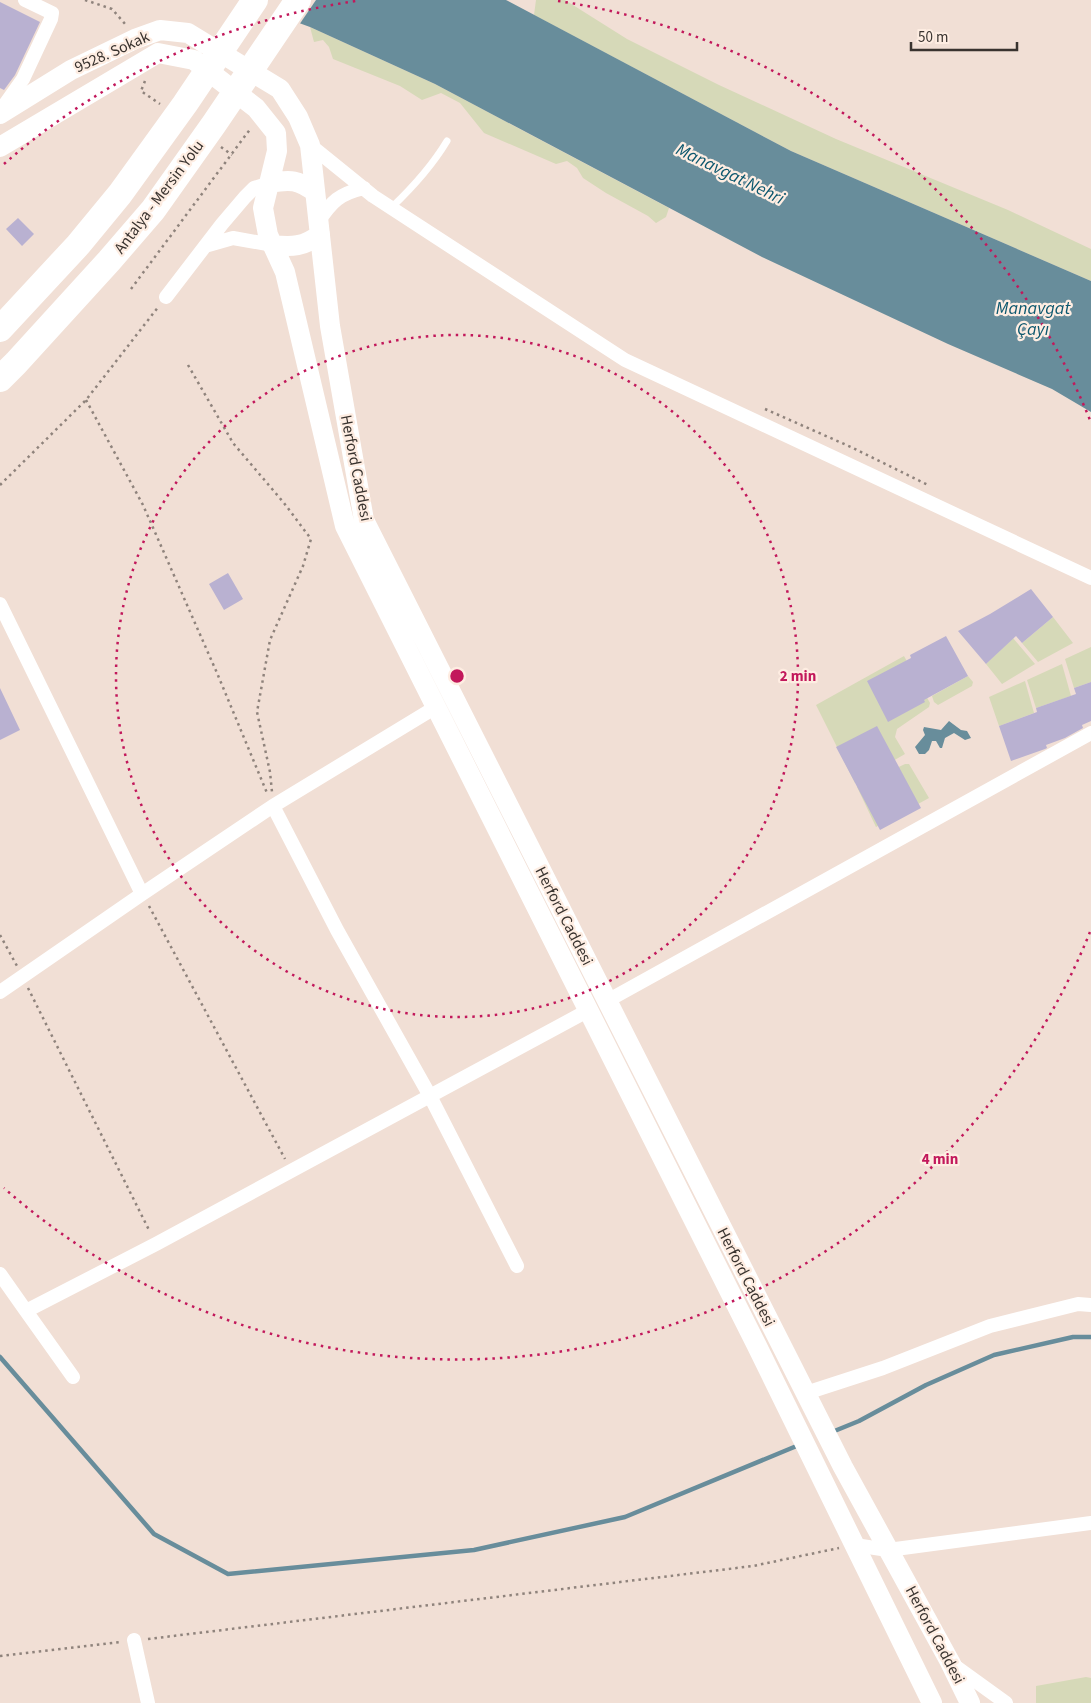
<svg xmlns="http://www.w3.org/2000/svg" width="1091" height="1703" viewBox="0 0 1091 1703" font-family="'Source Sans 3',sans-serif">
	<rect width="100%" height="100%" fill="#f1dfd5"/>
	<path fill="#d6d9b8" d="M536 0H565L627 39 719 85 836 139 1008 210 1091 249V281L791 151 534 15Z
		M310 27 435 84 669 208 666 217 656 223 648 216 606 193 583 178 577 168 567 161 556 164 484 133 460 103 441 93 422 100 400 86 333 59 329 47 323 40 314 42Z
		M1053 617 1073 643 1038 662 1022 643Z
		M1013 638 1035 664 1002 684 986 664Z
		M1091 647V682L1074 688 1065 659Z
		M904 656 930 703 929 707 897 729 895 737 905 754 855 783 816 705Z
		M1062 664 1071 696 1036 708 1027 680Z
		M968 676 973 682 972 686 938 705 934 702 932 696Z
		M1025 681 1034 713 999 726 989 697Z
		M905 764H909L929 798 876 827 857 787Z
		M1086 1677 1091 1678V1703H1036V1686Z"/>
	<path fill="#688d9b" d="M236 0H506L791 151 1091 281V412L1052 389 948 344 762 257 435 84 310 27Z
		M949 721 961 730 967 731 971 738 965 740 954 733 945 738 942 748H940L936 741H932L929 750 925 754H919L915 747 925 735 923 730 924 727 941 730Z"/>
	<path fill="#f1dfd5" d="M233 0H316L299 25 235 2Z"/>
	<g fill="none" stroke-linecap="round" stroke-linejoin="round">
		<path stroke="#688d9b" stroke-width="4.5" d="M0 1357 154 1534 228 1574 474 1550 625 1517 799 1445
			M832 1432 859 1421 926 1385 994 1355 1073 1337H1091"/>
	</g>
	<path fill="#b9b1d1" d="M0 2 40 22 15 75 4 90 0 88Z
		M18 218 34 234 22 246 6 229Z
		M228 573 243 599 224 610 209 584Z
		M1031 589 1053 617 1022 643 1016 636 986 664 958 631 990 614Z
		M946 636 968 676 924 700 925 702 888 722 867 681 911 658 910 655Z
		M1091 682V721L1082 725 1083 728 1065 738 1046 745 1047 748 1045 749 1011 761 999 726 1037 712 1036 708 1076 694 1074 688Z
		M0 688 20 730 0 740Z
		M877 726 921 808 880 830 836 747Z"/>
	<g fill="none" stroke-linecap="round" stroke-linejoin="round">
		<path stroke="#8f837c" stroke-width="2.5" stroke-dasharray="2.5 4" stroke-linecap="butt" d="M85 0 112 9 126 25
			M145 81 141 91 160 104
			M221 147 232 155
			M131 289 251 128
			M188 365 233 443 284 503 311 539 303 566 270 640 257 712 270 772 272 792
			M86 400 143 505 217 673 267 793
			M765 409 851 447 928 485
			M0 485 86 400 159 306
			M149 906 285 1159
			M0 935 17 966
			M28 988 150 1232
			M148 1639 753 1566 839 1548
			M0 1656 120 1642"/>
		<path stroke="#fff" stroke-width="7" d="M392 207C413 187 432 166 447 141"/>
		<path stroke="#fff" stroke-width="14" d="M1 110 23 79 51 19 52 13 25 0
			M310 145 373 196 625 360 1091 578
			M318 222C332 201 339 194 364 188
			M205 246 233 238 273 245
			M166 297 222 224 245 197 254 188 270 183
			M0 604 142 894
			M273 806 337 930 430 1096 517 1266
			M0 992 142 894 273 806 436 707
			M607 1001 1091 733
			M0 1274 26 1311 156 1244 589 1010
			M26 1311 73 1377
			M806 1393 883 1368 990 1326 1078 1304 1091 1305
			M855 1545 888 1550 1091 1523
			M134 1640 148 1703
			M952 1664 1006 1703"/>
		<path stroke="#fff" stroke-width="20" d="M0 114 71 70 135 39 160 30 188 33 280 89 298 117 310 145 330 326 364 520 843 1467 950 1662 970 1703
			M0 147 158 53 194 60 256 108 276 133 277 151 263 208 268 235 285 272 345 526 756 1344 932 1703
			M270 183C291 179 298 180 315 192
			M273 245C291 247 305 247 320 234"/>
		<path stroke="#fff" stroke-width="26" d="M0 329 78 245 120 194 185 104 255 0
			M0 379 16 363 109 261 153 210 214 124 298 0"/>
	</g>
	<g fill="none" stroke="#c2185b" stroke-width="2.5" stroke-dasharray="2.5 5">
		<circle cx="457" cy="676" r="341"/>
		<path d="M1090 932A683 683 0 0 1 4 1188M4 164A683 683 0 0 1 356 1M558 1A683 683 0 0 1 1090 420"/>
	</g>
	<g text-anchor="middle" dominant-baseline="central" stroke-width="4.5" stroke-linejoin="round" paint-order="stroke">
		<g font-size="16" fill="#39332f" stroke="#feede2">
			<text transform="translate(112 52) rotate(-24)">9528. Sokak</text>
			<text transform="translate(159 197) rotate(-53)">Antalya - Mersin Yolu</text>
			<text transform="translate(356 468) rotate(79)">Herford Caddesi</text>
			<text transform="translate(564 916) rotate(63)">Herford Caddesi</text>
			<text transform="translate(746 1277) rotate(63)">Herford Caddesi</text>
			<text transform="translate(935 1635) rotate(62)">Herford Caddesi</text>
		</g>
		<g font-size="18" font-style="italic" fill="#0c576e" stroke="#feede2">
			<text transform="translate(730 174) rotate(26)">Manavgat Nehri</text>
			<text x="1033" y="308">Manavgat<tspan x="1033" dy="21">Çayı</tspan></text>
		</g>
	</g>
	<circle cx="457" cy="676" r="8" fill="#c2185b" stroke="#feede2" stroke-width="2.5"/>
	<g font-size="15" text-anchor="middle" font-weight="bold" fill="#c2185b" stroke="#feede2" stroke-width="4.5" stroke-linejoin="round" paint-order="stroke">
		<text x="798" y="681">2 min</text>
		<text x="940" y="1164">4 min</text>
	</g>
	<path d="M911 42v8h106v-8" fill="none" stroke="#39332f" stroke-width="2.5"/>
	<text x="918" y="42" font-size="15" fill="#39332f" stroke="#feede2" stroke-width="4" paint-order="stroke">50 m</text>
</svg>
